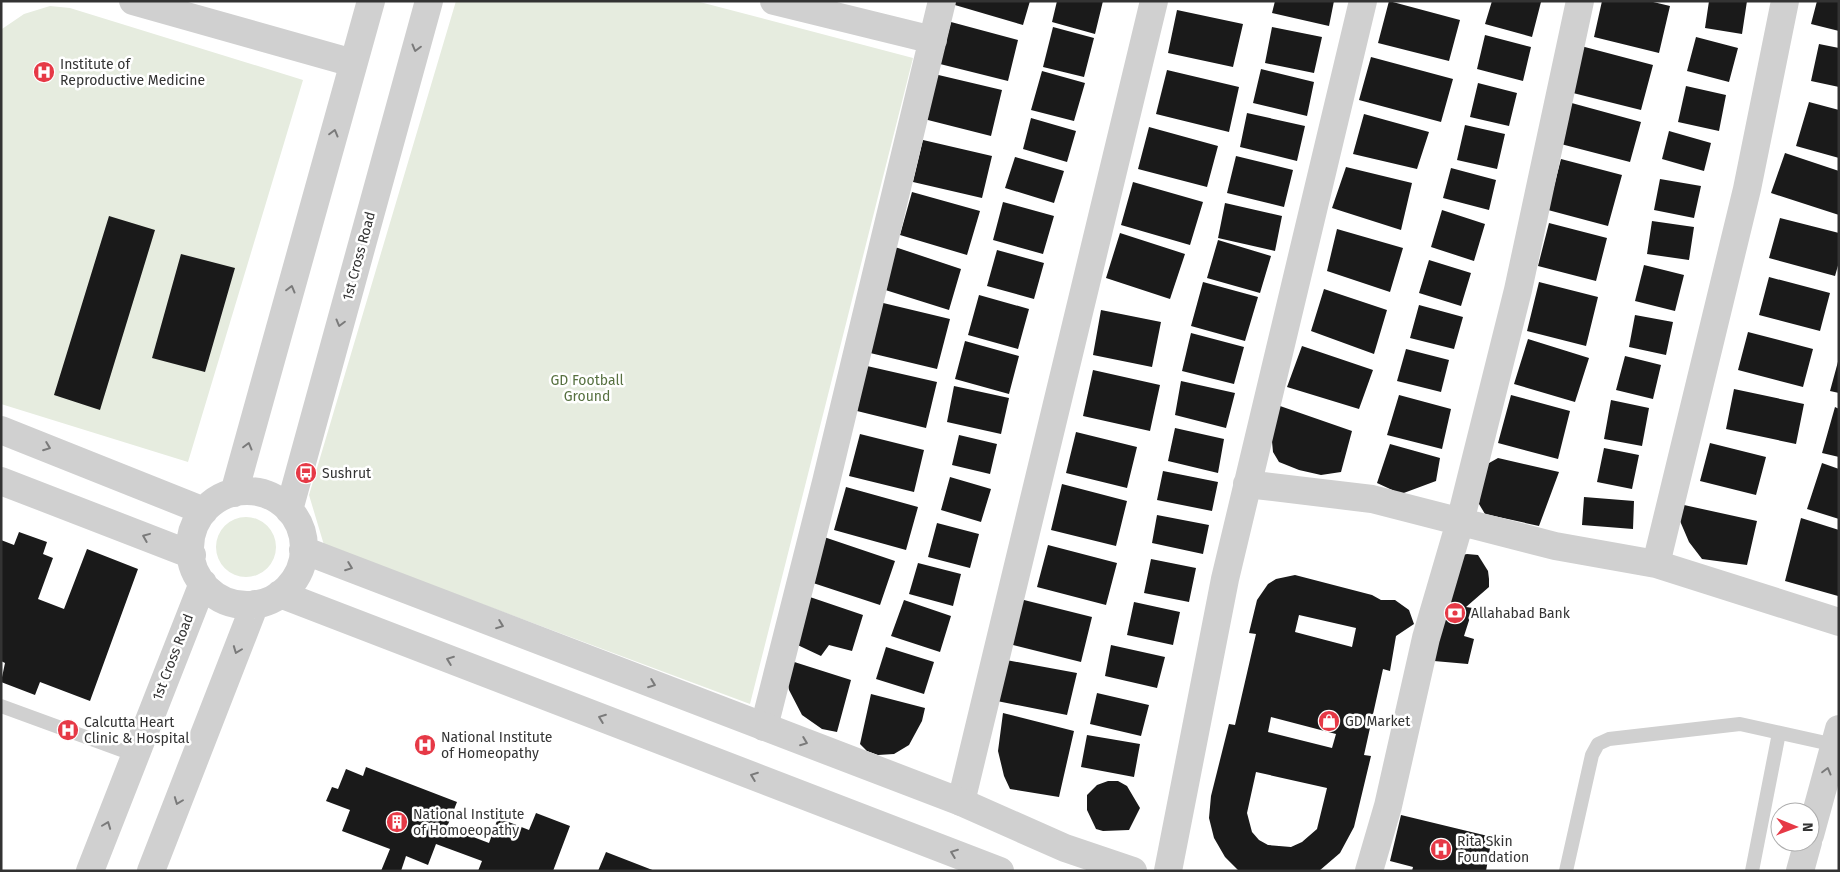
<svg xmlns="http://www.w3.org/2000/svg" width="1840" height="872" viewBox="0 0 1840 872" font-family="'Fira Sans',sans-serif">
	<rect width="100%" height="100%" fill="#fff"/>
	<path fill="#e6ecdf" d="M456 1H696L913 58 750 704 324 545 309 495Z
		M50 6 70 8 303 80 188 462 1 404V34L2 29 24 14Z
		M216 547a30 30 0 1 1 60 0a30 30 0 1 1-60 0Z"/>
	<path fill="#1a1a1a" fill-rule="evenodd" d="M948 1H1030L1023 25 948 3Z
		M1057 1H1103L1095 34 1052 22Z
		M1275 1H1334L1329 26 1272 13Z
		M1389 1 1460 20 1449 61 1378 43Z
		M1492 1 1541 2 1532 37 1485 24Z
		M1602 1H1649L1670 6 1659 53 1594 37Z
		M1709 1H1747L1742 34 1705 28Z
		M1817 1H1839V31L1811 24Z
		M1177 10 1243 24 1233 67 1168 53Z
		M951 22 1018 40 1008 81 940 64Z
		M1053 27 1094 38 1084 77 1043 67Z
		M1272 27 1322 37 1314 73 1265 63Z
		M1485 35 1531 47 1523 81 1477 69Z
		M1696 37 1738 48 1729 82 1687 71Z
		M1819 44 1839 48V87L1811 81Z
		M1581 46 1653 65 1641 110 1569 92Z
		M1371 57 1453 79 1441 122 1359 100Z
		M1261 69 1314 82 1307 116 1253 103Z
		M1167 70 1239 87 1229 132 1156 114Z
		M1042 71 1085 83 1074 121 1031 110Z
		M930 73 1002 90 991 136 920 118Z
		M1478 83 1517 93 1509 126 1470 117Z
		M1686 86 1726 95 1719 131 1678 122Z
		M1568 102 1641 122 1630 162 1557 143Z
		M1809 102 1839 110V158L1796 146Z
		M1247 113 1305 126 1297 161 1240 147Z
		M1364 114 1429 132 1417 169 1353 154Z
		M1031 118 1076 131 1067 162 1023 149Z
		M1465 125 1505 134 1497 169 1457 160Z
		M1149 127 1218 146 1207 187 1138 169Z
		M1669 131 1711 143 1704 171 1662 159Z
		M923 140 992 156 982 198 913 182Z
		M1785 153 1839 171V215L1771 193Z
		M1236 156 1293 170 1284 207 1227 193Z
		M1015 157 1064 171 1054 203 1005 188Z
		M1561 159 1622 175 1608 226 1548 210Z
		M1346 167 1412 183 1401 230 1332 208Z
		M1451 168 1496 180 1489 210 1443 198Z
		M1660 179 1701 186 1694 218 1654 210Z
		M1133 182 1203 202 1190 245 1121 225Z
		M912 192 980 211 967 255 900 235Z
		M1003 202 1054 216 1043 254 993 240Z
		M1225 203 1282 216 1275 251 1218 238Z
		M1442 210 1485 224 1474 261 1431 247Z
		M109 216 155 230 100 410 54 395Z
		M1780 218 1839 233V262L1835 276 1769 258Z
		M1652 221 1694 227 1689 260 1647 254Z
		M1549 223 1607 238 1596 281 1538 266Z
		M1337 229 1403 248 1390 292 1327 271Z
		M1120 233 1185 254 1170 299 1106 278Z
		M1218 240 1271 256 1260 293 1207 278Z
		M892 246 961 269 949 310 879 288Z
		M997 250 1044 263 1034 299 987 286Z
		M181 254 235 268 205 372 152 358Z
		M1429 260 1471 273 1461 306 1419 293Z
		M1644 265 1684 275 1675 311 1635 301Z
		M1769 277 1830 293 1820 331 1759 315Z
		M1203 282 1258 297 1245 341 1191 326Z
		M1539 282 1598 297 1586 346 1527 331Z
		M1324 289 1387 310 1374 354 1311 331Z
		M979 295 1029 309 1018 349 968 335Z
		M879 302 950 319 937 369 866 352Z
		M1419 305 1463 317 1454 349 1410 338Z
		M1101 310 1161 322 1152 367 1093 355Z
		M1635 315 1673 322 1666 355 1629 347Z
		M1748 332 1813 349 1803 387 1738 370Z
		M1191 333 1244 347 1234 384 1182 371Z
		M1528 339 1589 358 1575 402 1514 384Z
		M965 341 1019 356 1009 394 955 379Z
		M1302 346 1373 370 1359 409 1287 387Z
		M1406 349 1449 360 1441 392 1397 381Z
		M1625 356 1661 365 1653 399 1616 390Z
		M1839 358V393L1830 391Z
		M867 366 937 382 926 428 857 411Z
		M1093 370 1160 385 1150 431 1083 416Z
		M1181 381 1235 393 1226 428 1175 415Z
		M954 386 1009 398 1001 434 947 422Z
		M1734 389 1804 404 1796 444 1726 429Z
		M1399 395 1451 409 1442 449 1387 435Z
		M1511 395 1570 411 1558 459 1498 443Z
		M1611 400 1649 408 1642 446 1604 439Z
		M1280 406 1352 431 1341 472 1321 475 1299 470 1279 462 1273 452 1271 431Z
		M1835 407 1839 409V457L1822 453Z
		M1175 428 1224 439 1218 473 1168 461Z
		M1076 432 1137 447 1127 488 1066 473Z
		M860 434 924 450 914 492 849 476Z
		M959 435 997 444 990 474 952 465Z
		M1710 443 1766 457 1756 495 1700 481Z
		M1390 444 1440 458 1436 481 1401 494 1377 483Z
		M1604 448 1639 455 1632 489 1597 482Z
		M1498 458 1559 472 1539 526 1485 514 1479 504 1482 467Z
		M1822 463 1839 469V519L1807 509Z
		M1163 471 1218 482 1212 511 1157 500Z
		M950 477 991 489 981 522 941 510Z
		M1062 484 1127 501 1116 546 1051 530Z
		M846 487 918 507 906 550 834 530Z
		M1584 497 1634 501 1633 529 1582 525Z
		M1684 505 1757 521 1747 565 1702 559 1689 542 1680 521Z
		M1157 515 1209 525 1203 554 1152 543Z
		M1801 518 1839 530 1838 596 1785 581Z
		M937 523 979 534 970 568 928 557Z
		M19 532 47 542 43 554 53 558 38 599 64 609 87 549 138 569 90 701 40 682 35 695 1 682 5 663 1 661V540L14 545Z
		M821 536 895 561 880 605 807 581Z
		M1048 545 1117 563 1106 605 1037 587Z
		M1467 554 1478 555 1488 571 1489 579V587L1466 607 1473 608 1464 636 1474 639 1468 664 1434 661 1458 556Z
		M1151 559 1196 568 1189 602 1144 593Z
		M918 563 961 574 953 606 909 594Z
		M1295 575 1372 595 1381 600H1395L1409 610 1414 624 1396 636 1390 671 1383 669 1364 755 1371 756 1354 827 1340 853 1319 871H1239L1225 857 1214 838 1209 818 1211 796 1229 724 1235 725 1256 634 1249 633 1257 600 1268 584 1276 579ZM1299 615 1356 628 1352 647 1295 632ZM1271 717 1336 734 1332 748 1268 732ZM1256 772 1327 788 1317 829 1302 842 1291 847 1268 845 1259 840 1252 832 1247 813Z
		M804 595 863 615 852 651 829 645 821 656 789 641Z
		M1016 598 1092 617 1081 662 1005 643Z
		M904 600 951 616 940 652 891 636Z
		M1134 602 1180 612 1173 645 1127 635Z
		M1111 645 1165 657 1157 688 1105 676Z
		M886 647 934 662 924 694 876 679Z
		M1001 659 1077 673 1067 715 992 700Z
		M788 660 851 680 837 732 822 729 802 715 789 690 786 675Z
		M1097 693 1149 705 1141 736 1090 724Z
		M871 694 925 708 922 721 909 745 894 754 878 755 867 751 860 744Z
		M1003 713 1074 731 1059 797 1010 789 1004 776 998 751Z
		M1087 735 1140 744 1134 777 1081 767Z
		M366 767 457 802 447 827 489 843 498 818 529 830 536 813 570 826 553 871H478L482 861 436 844 428 865 406 856 401 871H381L390 849 342 831 350 810 326 801 332 787 338 789 346 769 363 776Z
		M1108 781H1118L1127 786 1140 808 1129 830 1103 831 1096 829 1087 810V795L1097 785Z
		M1401 815 1492 837 1486 871H1412L1413 867 1390 861Z
		M606 852 655 871H598Z"/>
	<g fill="none" stroke-linecap="round" stroke-linejoin="round">
		<path stroke="#d0d0d0" stroke-width="14" d="M1 706 135 755
			M1566 871 1592 755 1598 744 1609 739 1740 724 1835 745
			M1752 871 1779 733"/>
		<path stroke="#d0d0d0" stroke-width="28" d="M133 1 353 63
			M774 1 933 40
			M1247 484 1372 499 1555 546 1656 564 1839 622
			M1656 564 1747 189 1785 1
			M764 727 826 482 942 1
			M961 802 1154 1
			M1168 871 1225 579 1363 1
			M1369 871 1388 806 1426 638 1460 522 1518 290 1580 1"/>
		<path stroke="#d0d0d0" stroke-width="28" d="M1 430 204 511
			M1 481 192 555
			M190 548a57 57 0 1 1 114 0a57 57 0 1 1-114 0Z
			M234 493 371 1
			M289 510 429 1
			M303 550 961 802 1065 848 1133 871
			M280 594 1000 871
			M1810 835 1839 729
			M90 871 203 583
			M151 871 255 604
			M1800 871 1808 842"/>
	</g>
	<defs><path id="oneway-chevron" d="M-2-3.5L2.5 0L-2 3.5" fill="none" stroke-width="1.6" stroke-linecap="round" stroke-linejoin="round" transform="scale(1.25)"/></defs>
	<g stroke="#7a7a7a">
		<use href="#oneway-chevron" transform="translate(416 48) rotate(105)"/>
		<use href="#oneway-chevron" transform="translate(334 133) rotate(-75)"/>
		<use href="#oneway-chevron" transform="translate(291 289) rotate(-75)"/>
		<use href="#oneway-chevron" transform="translate(340 323) rotate(105)"/>
		<use href="#oneway-chevron" transform="translate(248 446) rotate(-75)"/>
		<use href="#oneway-chevron" transform="translate(47 447) rotate(21)"/>
		<use href="#oneway-chevron" transform="translate(146 537) rotate(-158)"/>
		<use href="#oneway-chevron" transform="translate(349 567) rotate(21)"/>
		<use href="#oneway-chevron" transform="translate(500 625) rotate(21)"/>
		<use href="#oneway-chevron" transform="translate(237 650) rotate(111)"/>
		<use href="#oneway-chevron" transform="translate(450 660) rotate(-159)"/>
		<use href="#oneway-chevron" transform="translate(652 684) rotate(21)"/>
		<use href="#oneway-chevron" transform="translate(602 718) rotate(-159)"/>
		<use href="#oneway-chevron" transform="translate(804 742) rotate(21)"/>
		<use href="#oneway-chevron" transform="translate(1827 771) rotate(-75)"/>
		<use href="#oneway-chevron" transform="translate(754 776) rotate(-159)"/>
		<use href="#oneway-chevron" transform="translate(178 801) rotate(111)"/>
		<use href="#oneway-chevron" transform="translate(107 825) rotate(-69)"/>
		<use href="#oneway-chevron" transform="translate(954 853) rotate(-159)"/>
	</g>
	<defs>
		<g id="hospital-disc" transform="scale(1.125)"><circle r="9.5" fill="#e63946" stroke="#fff"/><path d="M-5-5h3v3.5h4V-5h3V5h-3V1.5h-4V5h-3Z" fill="#fff"/></g>
		<g id="bus-disc" transform="scale(1.125)"><circle r="9.5" fill="#e63946" stroke="#fff"/><path d="M-5-6H5V4H4V6H2V4H-2V6H-4V4H-5ZM-3.5-4V0h7V-4ZM-3.5 1.2v1.5H-2V1.2ZM2 1.2v1.5H3.5V1.2Z" fill="#fff"/></g>
		<g id="bank-disc" transform="scale(1.125)"><circle r="9.5" fill="#e63946" stroke="#fff"/><path d="M-6-4H6V4H-6ZM0-2.3a2.3 2.3 0 1 0 0 4.6a2.3 2.3 0 1 0 0-4.6Z" fill="#fff"/></g>
		<g id="shop-disc" transform="scale(1.125)"><circle r="9.5" fill="#e63946" stroke="#fff"/><path d="M-5-2.5h2.3a2.7 3.5 0 0 1 5.4 0H5L5.5 6h-11ZM-1.5-2.5h3a1.5 2.3 0 0 0-3 0Z" fill="#fff"/></g>
		<g id="building-disc" transform="scale(1.125)"><circle r="9.5" fill="#e63946" stroke="#fff"/><path d="M-4-6H4V6H1V3H-1V6H-4ZM-2.5-4.3h1.7v1.8h-1.7ZM.8-4.3h1.7v1.8H.8ZM-2.5-1h1.7V.8h-1.7ZM.8-1h1.7V.8H.8Z" fill="#fff"/></g>
	</defs>
	<g fill-rule="evenodd">
		<use href="#hospital-disc" x="44" y="72"/>
		<use href="#bus-disc" x="306" y="473"/>
		<use href="#bank-disc" x="1455" y="613"/>
		<use href="#shop-disc" x="1329" y="721"/>
		<use href="#hospital-disc" x="68" y="730"/>
		<use href="#hospital-disc" x="425" y="745"/>
		<use href="#building-disc" x="397" y="822"/>
		<use href="#hospital-disc" x="1441" y="849"/>
	</g>
	<g text-anchor="middle" dominant-baseline="central" stroke-width="5" stroke-linejoin="round" paint-order="stroke">
		<g font-size="14" fill="#333" stroke="#fff" text-anchor="start">
			<text x="60" y="64">Institute of<tspan x="60" dy="16">Reproductive Medicine</tspan></text>
			<text x="322" y="473">Sushrut</text>
			<text x="1471" y="613">Allahabad Bank</text>
			<text x="1345" y="721">GD Market</text>
			<text x="84" y="722">Calcutta Heart<tspan x="84" dy="16">Clinic &amp; Hospital</tspan></text>
			<text x="441" y="737">National Institute<tspan x="441" dy="16">of Homeopathy</tspan></text>
			<text x="413" y="814">National Institute<tspan x="413" dy="16">of Homoeopathy</tspan></text>
			<text x="1457" y="841">Rita Skin<tspan x="1457" dy="16">Foundation</tspan></text>
		</g>
		<g font-size="14" fill="#333" stroke="#fff">
			<text transform="translate(359 256) rotate(-75)">1st Cross Road</text>
			<text transform="translate(173 657) rotate(-69)">1st Cross Road</text>
		</g>
		<g font-size="14" fill="#56703f" stroke="#fff">
			<text x="587" y="380">GD Football<tspan x="587" dy="16">Ground</tspan></text>
		</g>
	</g>
	<rect width="1840" height="872" fill="none" stroke="#333333" stroke-width="5"/>
	<g transform="translate(1795 827) rotate(91)"><circle r="24" fill="#ffffff" stroke="#adadad"/>
	<path d="M0-4L9 19L0 12L-9 19Z" fill="#e63946"/>
	<text y="-8" font-size="14" font-weight="bold" text-anchor="middle" fill="#333333">N</text>
	</g>
</svg>
